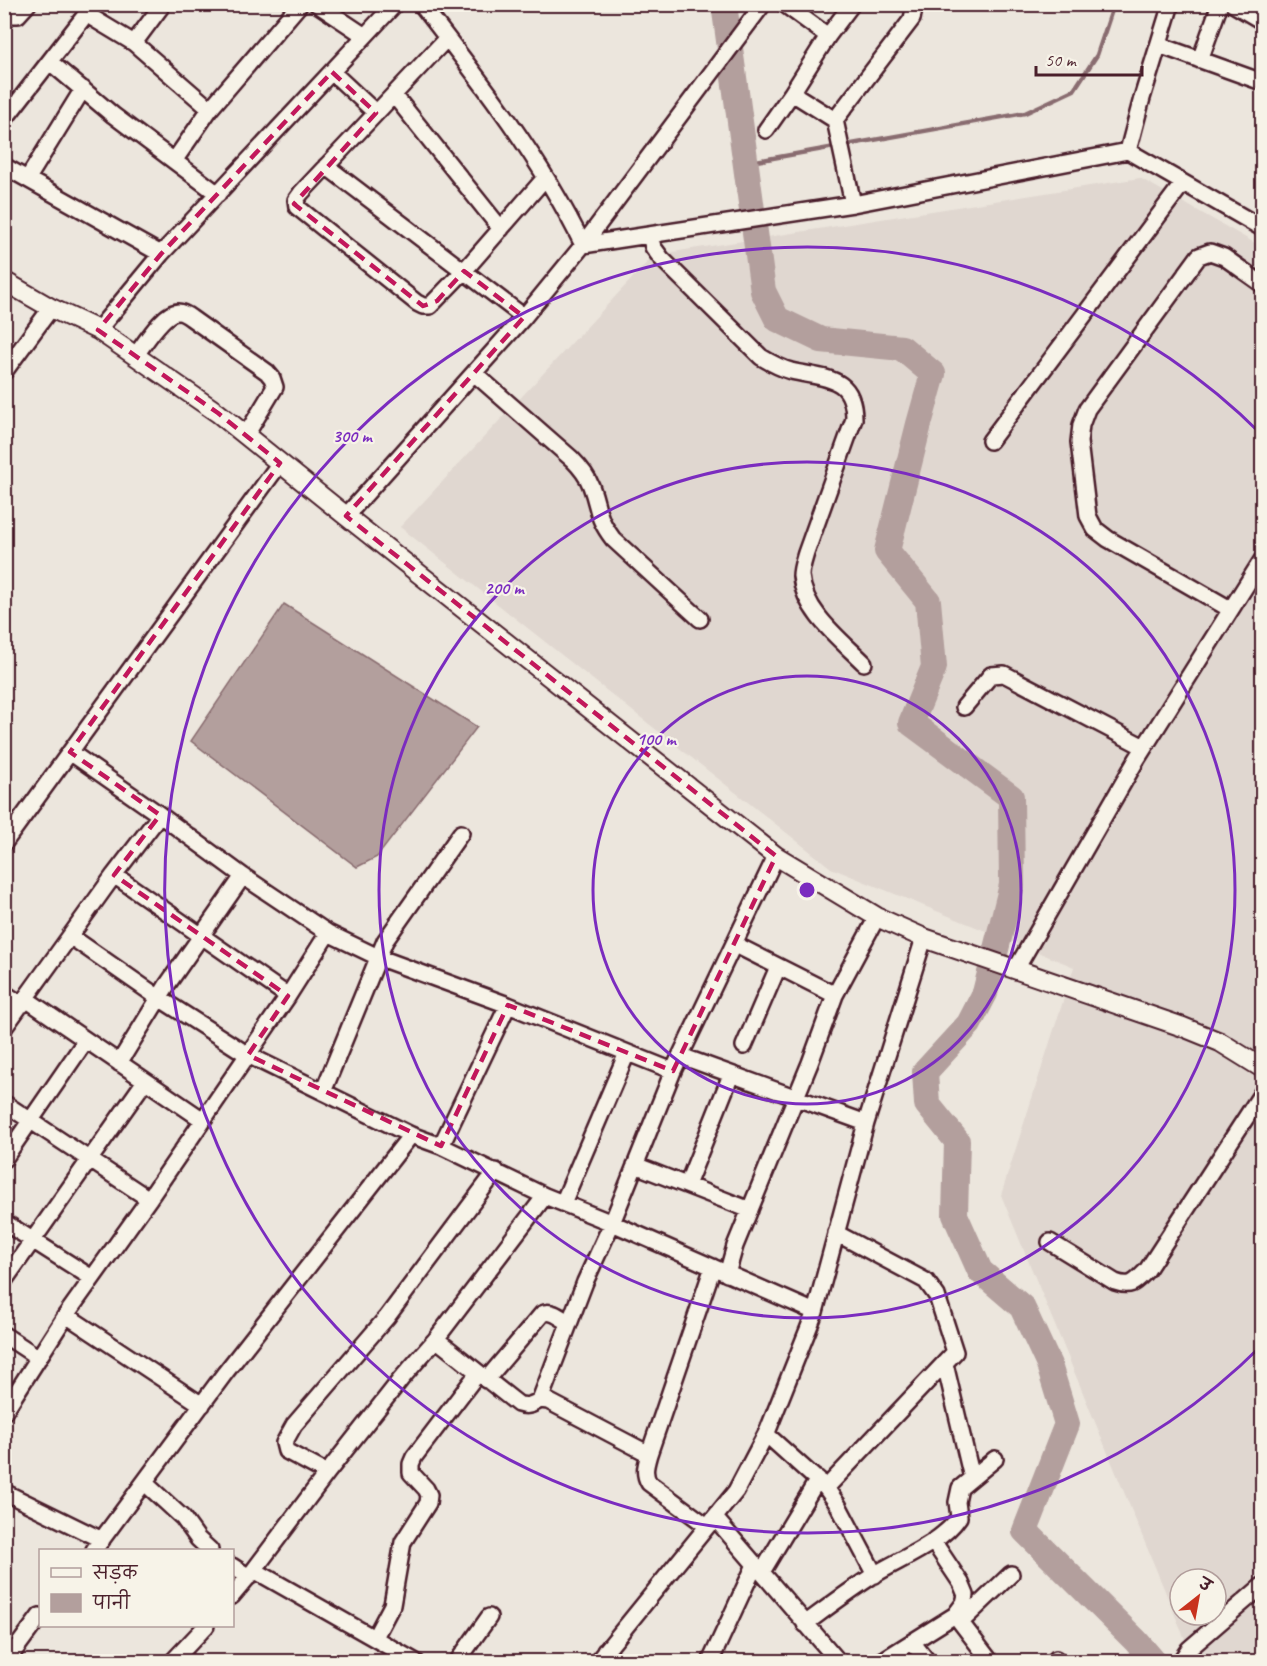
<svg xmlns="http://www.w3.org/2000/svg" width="1267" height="1666" viewBox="0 0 1267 1666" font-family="Caveat,'Playpen Sans Deva',sans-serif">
	<rect width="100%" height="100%" fill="#ece6dd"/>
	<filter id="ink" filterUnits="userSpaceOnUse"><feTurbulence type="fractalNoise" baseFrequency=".0167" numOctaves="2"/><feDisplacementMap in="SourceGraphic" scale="12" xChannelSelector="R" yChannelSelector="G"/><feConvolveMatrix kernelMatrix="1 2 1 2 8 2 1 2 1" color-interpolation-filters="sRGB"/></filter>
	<g filter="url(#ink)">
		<path fill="#e0d7d0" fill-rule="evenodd" d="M1140 178 1262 247V1661H1194L1001 1195 1074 967 831 868 400 527 654 255ZM1180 1579H1216V1615H1180Z"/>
		<path fill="#b39f9d" stroke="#896c6f" stroke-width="1.5" d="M284 604 477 727 377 857 357 867 191 741Z"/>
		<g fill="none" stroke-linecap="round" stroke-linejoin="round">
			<path stroke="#896c6f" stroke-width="4.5" d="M745 163 1025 113 1074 90 1097 55 1114 4"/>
			<path stroke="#b39f9d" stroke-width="26" d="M724 4 763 291 777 319 821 340 902 348 933 374 919 424 887 551 928 601 934 667 911 723 1011 797 1012 885 985 993 969 1024 925 1072 927 1104 957 1141 955 1215 980 1271 1022 1307 1049 1365 1067 1424 1025 1531 1136 1641 1154 1662"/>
			<g stroke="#4a1f2b" stroke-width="20">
				<path id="minor" d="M317 4 365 36
					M421 4C480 80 541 158 583 245L853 204 1128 151 1262 228
					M784 4 828 36
					M852 4 828 36 792 93 835 120 912 19 914 9 911 4
					M1233 4 1262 21
					M86 14 134 43 210 109
					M4 15H18L28 4
					M447 38 301 193 296 200 297 207 417 303 423 306H430L464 271 545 178
					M134 43 163 4
					M1159 45 1262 82
					M1200 60 1220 4
					M50 62 113 115 218 194
					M332 72 376 113
					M394 95 501 229
					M4 120 94 4
					M835 120 853 204
					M766 130 792 93
					M1128 151 1142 98 1171 4
					M174 161 210 109 300 4
					M4 166 161 254
					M326 166 524 317
					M28 178 83 89
					M650 235 653 247 661 258 761 357C771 363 780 368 791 371 825 379 854 375 854 419L806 553C804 560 801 568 801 576 804 612 840 639 864 663
					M98 330 161 254 395 4
					M135 356C144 345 163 312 178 312 182 312 187 315 191 318L267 372 272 378 275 387 246 435
					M4 372 51 308
					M474 373 572 459C580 467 587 475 591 486 600 510 596 517 613 539L700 619
					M990 441 1183 183
					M346 516 524 317 583 245 763 4
					M1230 609 1108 539 1095 529 1088 516 1079 442 1081 425 1087 409 1199 256 1210 252 1224 257 1262 284
					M964 707 991 675 1004 674 1144 747
					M70 752 160 815 243 876 328 933 380 958 508 1005 673 1071
					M4 843 280 463
					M114 875 288 996
					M70 936 159 998 248 1055 411 1135 441 1146 545 1196 612 1223 815 1312
					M734 944 835 995
					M1016 969 1137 759 1262 560
					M4 993 22 1005
					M26 999 203 1120
					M4 1028 114 875 160 815
					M744 1046 778 967
					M681 1056 866 1123
					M119 1063 167 985 243 876
					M323 1092 385 941 461 833
					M4 1103 149 1199
					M441 1146 508 1005
					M4 1159 86 1040
					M635 1165 750 1210
					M687 1185 731 1075
					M563 1203 627 1053
					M4 1222 92 1278
					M1050 1242 1115 1282C1132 1288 1135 1282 1147 1270L1262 1093
					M727 1274 735 1246 810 1063 835 995 877 917
					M4 1281 145 1081
					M66 1315 202 1405
					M4 1335 39 1358
					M436 1339 518 1404C527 1407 532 1405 540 1400L548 1401 649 1454 713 1267
					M945 1364 972 1478
					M486 1380 542 1314C552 1309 561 1318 569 1323
					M540 1400 585 1282 612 1223 673 1071 776 856
					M4 1412 66 1315 149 1199 288 996 328 933
					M766 1434 826 1488 838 1505 875 1575
					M649 1454C646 1465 643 1473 649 1483L707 1526
					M327 1473 286 1451 284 1443 294 1425 387 1317 496 1171
					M145 1483 183 1518 198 1539 210 1550
					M826 1488 955 1352 937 1296 926 1281 836 1233
					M4 1492 102 1540
					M715 1518 839 1662
					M94 1550 225 1373 411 1135
					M232 1566 249 1577
					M254 1570 416 1662
					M762 1572 818 1479
					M232 1596 254 1570 327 1473 401 1379 436 1339 545 1196
					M955 1615 991 1662
					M961 1622 1011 1574
					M805 1624C828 1607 850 1590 874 1575 900 1559 942 1543 959 1517L957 1502 960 1488 995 1459
					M375 1637 392 1605 403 1542 428 1503 429 1495 426 1489 411 1473V1464L414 1457 478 1373
					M912 1642 928 1662
					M605 1651 616 1662
					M6 1662 40 1616
					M172 1662 206 1626
					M457 1662 489 1617
					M597 1662 736 1491 768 1430 815 1312 866 1123 924 938
					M710 1662 755 1565
					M880 1662 955 1615 964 1603 966 1595 961 1583 933 1541
					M1054 1662 1056 1659
					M1180 1662 1189 1649 1262 1586"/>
			</g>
			<g stroke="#4a1f2b" stroke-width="22">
				<path id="major" d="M4 281 51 308 98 330 218 413 346 516 776 856 877 917 924 938 1183 1027 1220 1042 1262 1068"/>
			</g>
			<use href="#minor" stroke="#f7f3e8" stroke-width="15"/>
			<use href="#major" stroke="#f7f3e8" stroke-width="18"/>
		</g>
	</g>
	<path fill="none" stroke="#c2185b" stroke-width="4.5" stroke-dasharray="12 8" stroke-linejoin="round" d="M332 72 376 113 294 204 423 306 437 301 464 271 524 317 346 516 776 856 673 1071 508 1005 441 1146 248 1055 288 996 114 875 160 815 70 752 280 463 218 413 98 330 161 254Z"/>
	<g fill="none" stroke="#7b2cbf" stroke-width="3">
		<circle cx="807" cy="890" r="214"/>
		<circle cx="807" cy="890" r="428"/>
		<path d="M1262 1345A643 643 0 1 1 1262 435"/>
	</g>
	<circle cx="807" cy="890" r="9" fill="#7b2cbf" stroke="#f7f3e8" stroke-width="3"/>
	<g font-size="18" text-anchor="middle" font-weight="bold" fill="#7b2cbf" stroke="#f7f3e8" stroke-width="4.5" stroke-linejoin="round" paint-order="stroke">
		<text x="352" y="442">300 m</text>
		<text x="504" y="594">200 m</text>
		<text x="656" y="745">100 m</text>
	</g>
	<rect width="1267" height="1666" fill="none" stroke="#f7f3e8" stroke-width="24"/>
	<rect x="12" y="12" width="1243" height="1642" fill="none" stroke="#4a1f2b" stroke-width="2" filter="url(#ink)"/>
	<rect x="39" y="1549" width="195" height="78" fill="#f7f3e8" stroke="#b29e9c" stroke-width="1.5"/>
	<rect x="51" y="1568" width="30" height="9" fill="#f7f3e8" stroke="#b29e9c" stroke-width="1.5"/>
	<text x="93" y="1579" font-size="18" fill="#4a1f2b">सड़क</text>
	<rect x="51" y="1594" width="30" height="18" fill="#b39f9d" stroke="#b29e9c" stroke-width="1.5"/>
	<text x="93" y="1609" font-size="18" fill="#4a1f2b">पानी</text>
	<g transform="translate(1198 1597) rotate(31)"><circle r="28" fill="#f7f3e8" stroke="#b29e9c" stroke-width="1.5"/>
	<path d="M0-4.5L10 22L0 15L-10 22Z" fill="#c8321e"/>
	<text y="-9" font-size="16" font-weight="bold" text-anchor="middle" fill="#4a1f2b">उ</text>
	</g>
	<path d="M1036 66v9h106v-9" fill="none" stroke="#4a1f2b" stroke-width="3"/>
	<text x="1045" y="66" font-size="18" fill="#4a1f2b" stroke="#f7f3e8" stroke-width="4.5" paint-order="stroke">50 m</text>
</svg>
